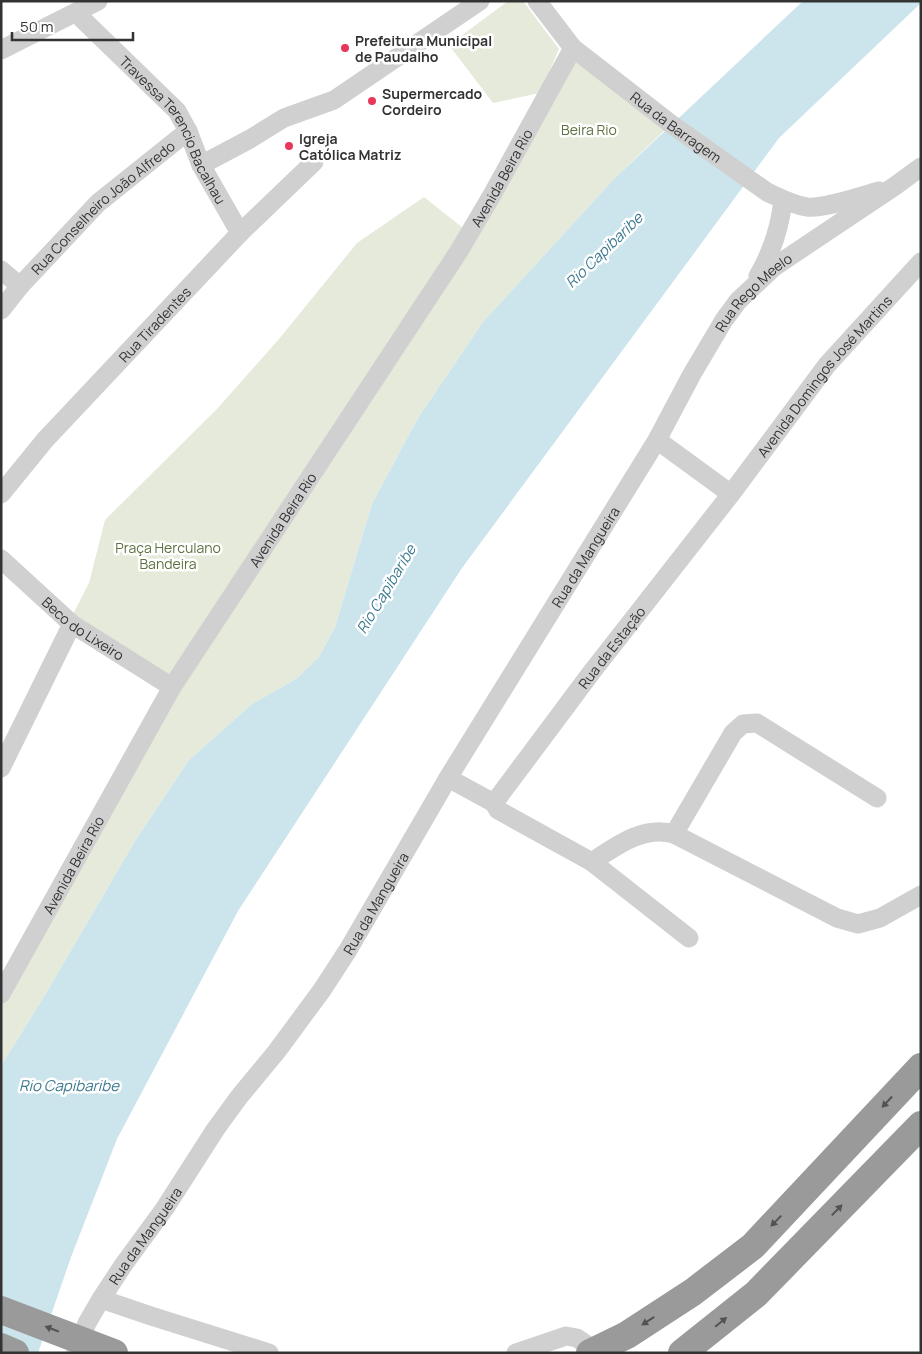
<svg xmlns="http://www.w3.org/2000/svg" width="922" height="1354" viewBox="0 0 922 1354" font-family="Manrope,sans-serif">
	<rect width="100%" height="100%" fill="#fff"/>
	<path fill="#e5eadb" d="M508 1H523L559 49 540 93 493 103 449 45Z
		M573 48 671 124 614 179 483 322 418 418 372 504 335 627 319 657 296 679 252 704 189 760 135 841 45 995 1 1066V1006L172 687 484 210Z
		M424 197 463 228 171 677 71 618 89 583 105 520 216 410 279 339 357 243Z"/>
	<path fill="#cce4ec" d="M803 1H921V3L779 138 462 568 238 911 117 1139 71 1257 38 1353H1V1066L45 995 135 841 189 760 252 704 296 679 319 657 335 627 372 504 418 418 483 322 614 179Z"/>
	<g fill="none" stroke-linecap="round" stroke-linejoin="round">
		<g stroke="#d0d0d0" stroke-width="19">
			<path id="s1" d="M537 1 573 48 671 124 767 192C780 198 793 205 807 207 825 209 861 196 879 191"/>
			<path id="s2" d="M76 13 177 111 188 131 201 165 240 233"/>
			<path d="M1 50 98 1"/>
			<path d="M201 165 250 139 284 118 334 100 480 1"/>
			<path d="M1 270 20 286"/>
			<path d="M758 276C772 252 780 228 783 200"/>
			<path id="s3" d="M1 310 20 286 98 203 188 131"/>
			<path d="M657 440 731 494"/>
			<path id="s4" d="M1 494 45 440 240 233 314 162"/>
			<path id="s5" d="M1 559 72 624 172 687"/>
			<path d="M1 768 72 624"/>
			<path d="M448 778 494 803"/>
			<path id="s6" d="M494 803 591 673 731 494 827 365 921 262"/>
			<path d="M494 803 498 810 592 862C616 846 644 825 674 834L837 918 858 924 880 918 921 895"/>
			<path d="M674 834 733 733 743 724 757 723 877 798"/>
			<path d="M592 862 689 938"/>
			<path id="s7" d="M1 994 172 687 459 251 492 195 573 48"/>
			<path d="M101 1299 151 1316 269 1353"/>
			<path id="s8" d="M76 1352 87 1323 101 1299 124 1264 165 1208 215 1130 239 1097 277 1051 322 990 348 950 448 778 657 440 692 374 724 320 738 301 774 267 895 186 921 167"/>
			<path d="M516 1353 566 1336 577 1338 596 1351"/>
		</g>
		<path stroke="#9a9a9a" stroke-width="28" d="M1 1347 15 1353
			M590 1353 627 1335 693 1292 753 1246 921 1067
			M682 1353 756 1294 921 1125"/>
		<path stroke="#9a9a9a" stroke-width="28" d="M1 1310 114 1353"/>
	</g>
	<defs><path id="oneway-solid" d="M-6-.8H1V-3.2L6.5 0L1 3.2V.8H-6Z" transform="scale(1.25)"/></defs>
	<g fill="#525252">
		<use href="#oneway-solid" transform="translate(887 1102) rotate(133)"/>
		<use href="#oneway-solid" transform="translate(837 1210) rotate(-46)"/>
		<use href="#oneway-solid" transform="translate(776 1221) rotate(134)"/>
		<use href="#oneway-solid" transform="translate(648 1321) rotate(147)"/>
		<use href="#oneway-solid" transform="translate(721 1322) rotate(-39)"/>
		<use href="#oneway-solid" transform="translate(52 1329) rotate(-159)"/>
	</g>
	<g fill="#e83759" stroke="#fff" stroke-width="2">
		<circle cx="345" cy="48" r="5"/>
		<circle cx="372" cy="101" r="5"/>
		<circle cx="289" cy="146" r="5"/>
	</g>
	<g text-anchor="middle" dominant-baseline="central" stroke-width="5" stroke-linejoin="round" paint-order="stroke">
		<g font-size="14" font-weight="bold" fill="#333" stroke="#fff" text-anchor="start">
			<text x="355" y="40">Prefeitura Municipal<tspan x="355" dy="16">de Paudalho</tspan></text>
			<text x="382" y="93">Supermercado<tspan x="382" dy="16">Cordeiro</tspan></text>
			<text x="299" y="138">Igreja<tspan x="299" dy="16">Católica Matriz</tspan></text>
		</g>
		<g font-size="14" fill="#333" stroke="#fff">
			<text stroke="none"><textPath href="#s1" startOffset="189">Rua da Barragem</textPath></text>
			<text stroke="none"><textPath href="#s2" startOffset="154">Travessa Terencio Bacalhau</textPath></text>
			<text stroke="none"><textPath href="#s7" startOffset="958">Avenida Beira Rio</textPath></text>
			<text stroke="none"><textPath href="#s3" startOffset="145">Rua Conselheiro João Alfredo</textPath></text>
			<text stroke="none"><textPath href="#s8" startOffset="1261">Rua Rego Meelo</textPath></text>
			<text stroke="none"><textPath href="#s4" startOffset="229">Rua Tiradentes</textPath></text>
			<text stroke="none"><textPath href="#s6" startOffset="540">Avenida Domingos José Martins</textPath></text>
			<text stroke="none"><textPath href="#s7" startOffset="552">Avenida Beira Rio</textPath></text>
			<text stroke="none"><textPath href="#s8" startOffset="946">Rua da Mangueira</textPath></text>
			<text stroke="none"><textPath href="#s5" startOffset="108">Beco do Lixeiro</textPath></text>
			<text stroke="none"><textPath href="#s6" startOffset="195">Rua da Estação</textPath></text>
			<text stroke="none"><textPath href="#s7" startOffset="148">Avenida Beira Rio</textPath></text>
			<text stroke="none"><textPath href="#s8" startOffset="541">Rua da Mangueira</textPath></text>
			<text stroke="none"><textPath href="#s8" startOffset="136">Rua da Mangueira</textPath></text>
		</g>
		<g font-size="14" fill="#5c713e" stroke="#fff">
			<text x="589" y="129">Beira Rio</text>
			<text x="168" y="547">Praça Herculano<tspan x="168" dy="16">Bandeira</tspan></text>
		</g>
		<g font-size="15" font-style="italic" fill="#3c7a91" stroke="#fff">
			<text transform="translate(604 250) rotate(-44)">Rio Capibaribe</text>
			<text transform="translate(386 589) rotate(-59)">Rio Capibaribe</text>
			<text x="69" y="1085">Rio Capibaribe</text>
		</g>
	</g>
	<rect width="922" height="1354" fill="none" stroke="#333333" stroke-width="5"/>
	<path d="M12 32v8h121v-8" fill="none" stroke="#333333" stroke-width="2.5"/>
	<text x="20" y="32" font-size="15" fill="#333333" stroke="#ffffff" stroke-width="4" paint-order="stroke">50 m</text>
</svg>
